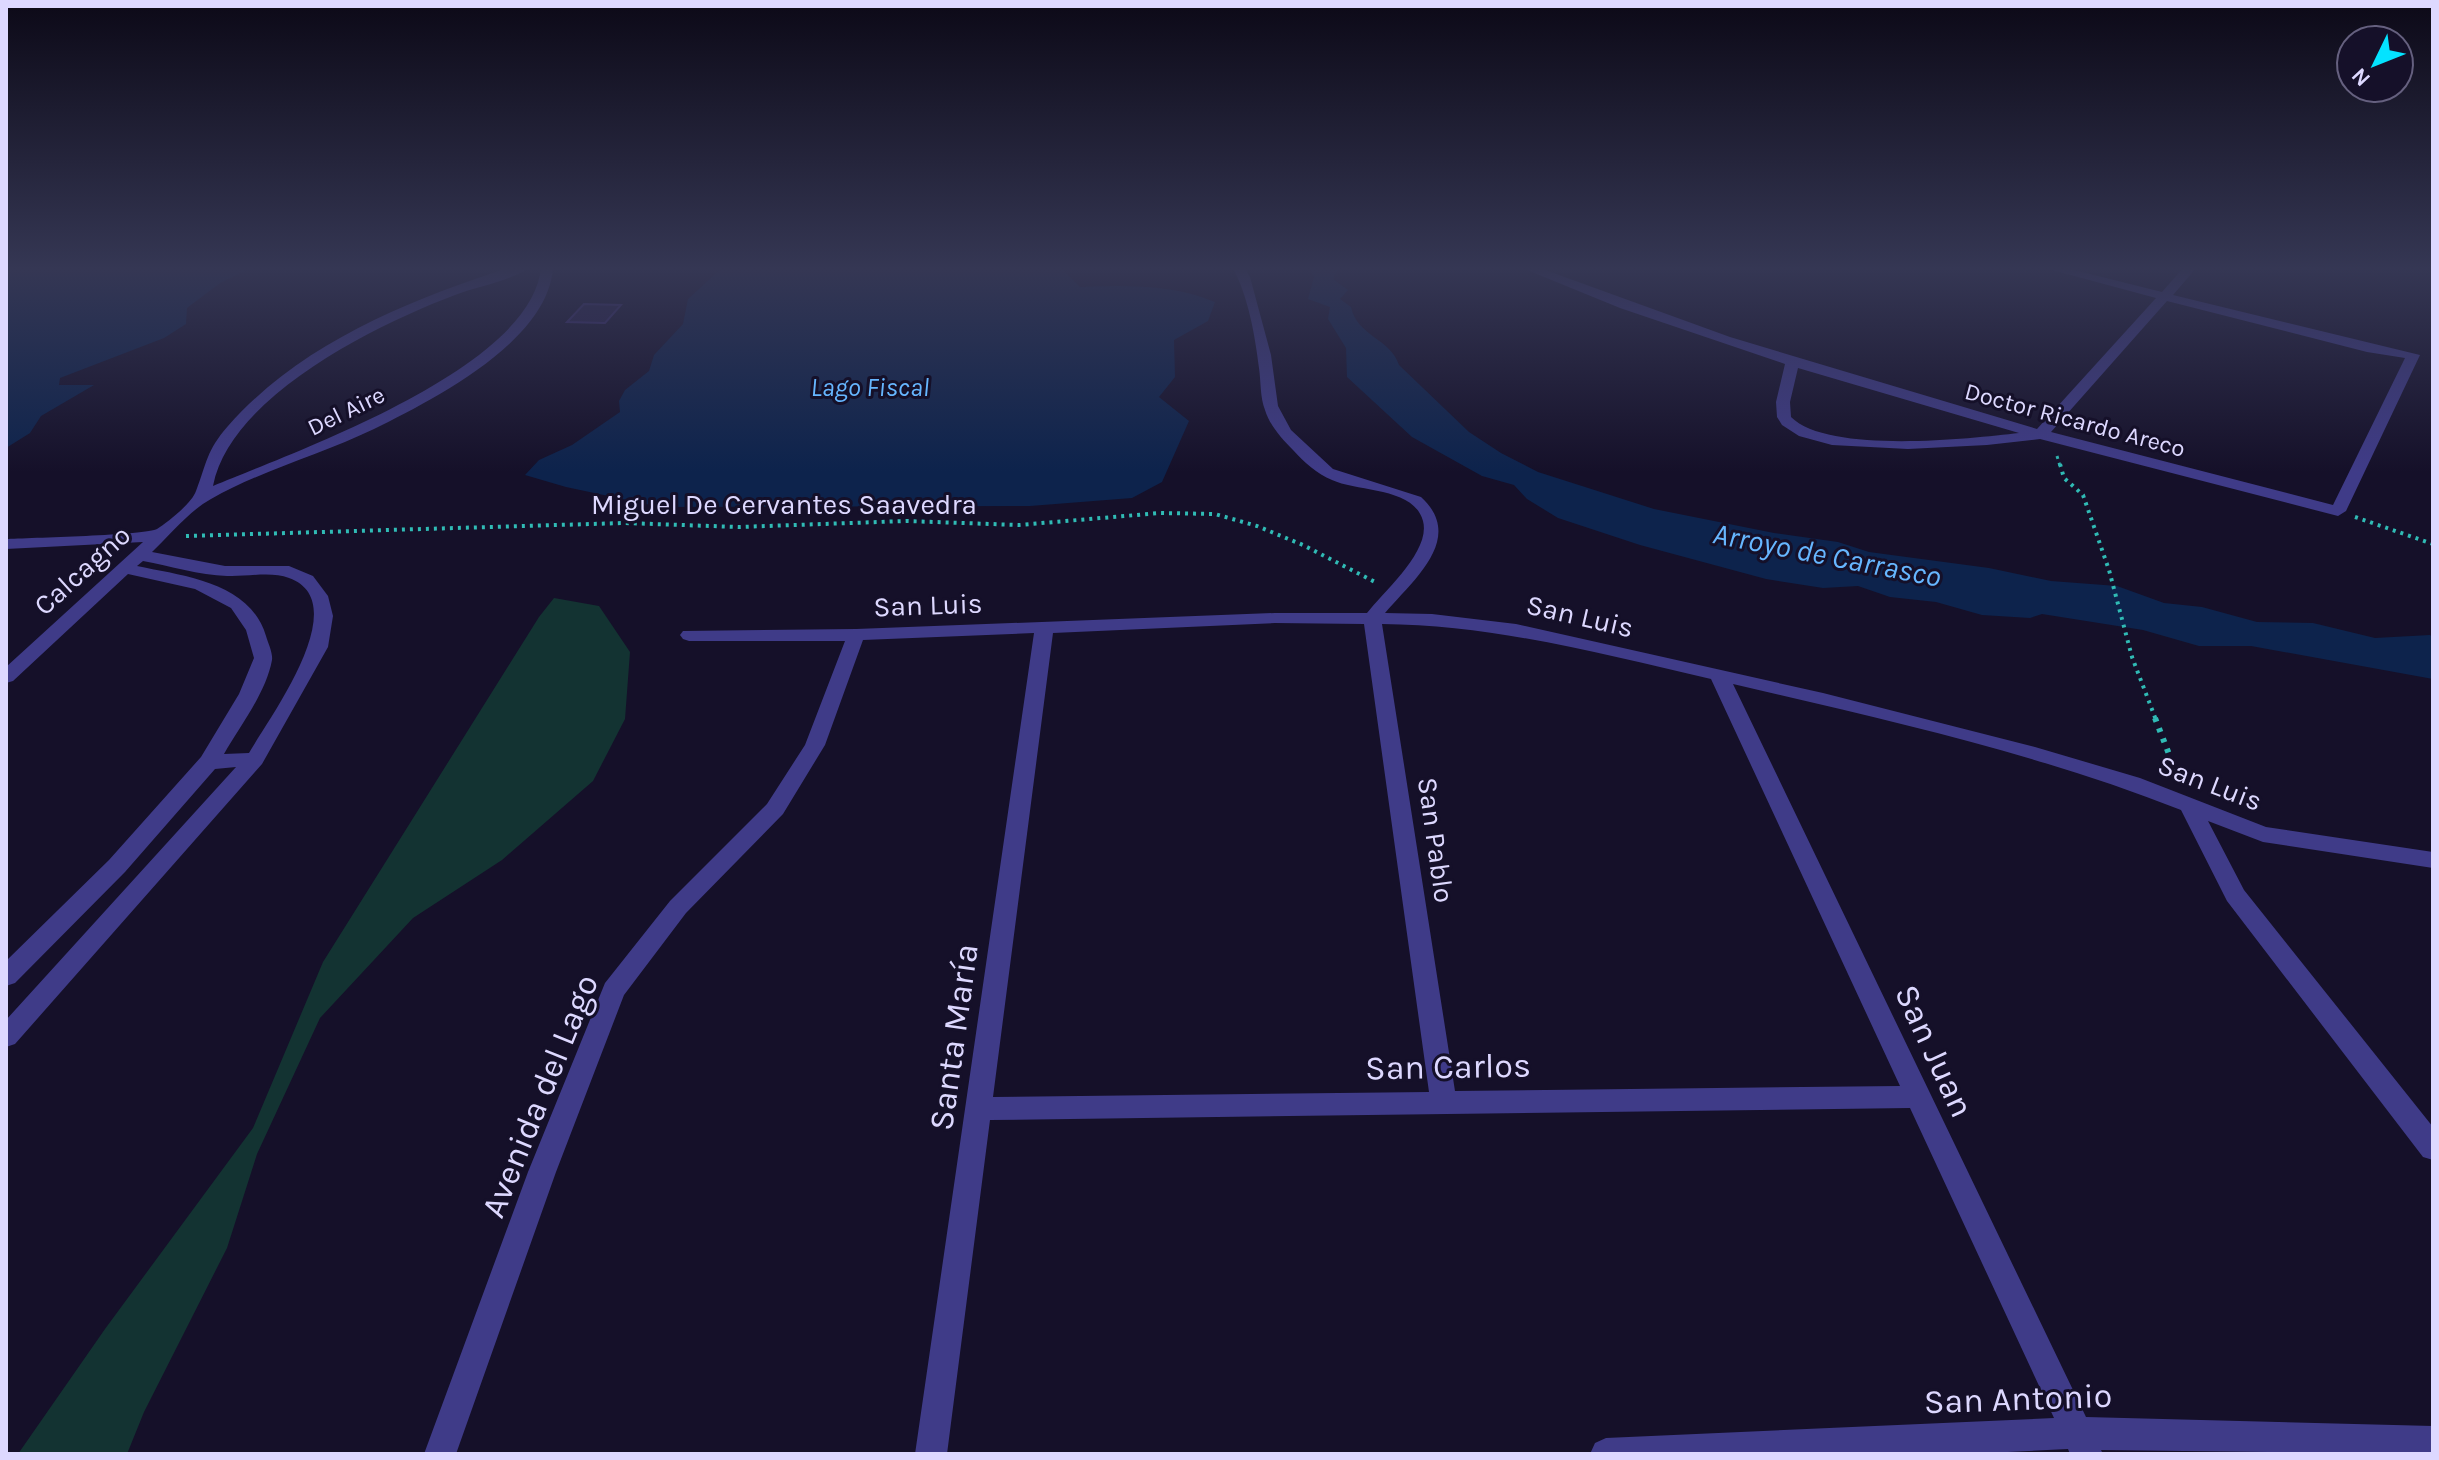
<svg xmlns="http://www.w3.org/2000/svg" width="2439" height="1460" viewBox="0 0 2439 1460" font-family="Karla,sans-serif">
	<rect width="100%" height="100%" fill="#151029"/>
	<path fill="#133332" d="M554 598 599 606 630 652 625 719 593 781 502 860 413 918 320 1018 257 1154 227 1248 144 1412 127 1454H18L105 1329 253 1128 323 962 539 617Z"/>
	<path fill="#0d234c" d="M6 267H253L220 283 187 308 186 324 164 338 60 378 59 385H94L41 416 30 433 6 448Z
		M723 267H1060L1080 287C1125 285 1173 284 1215 302L1208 321 1174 340 1175 377 1159 397 1189 421 1162 482 1132 498 1030 506 660 507 566 487 525 475 539 460 572 445 620 412 619 401 625 390 649 371 654 355 683 324 688 299Z
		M1309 267H1339L1333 279 1348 290 1340 299 1351 307C1357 336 1391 339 1399 365L1469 432 1501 453 1538 472 1654 509 1774 533 1838 542 1869 552 1989 568 2051 581 2117 586 2164 603 2202 607 2257 622 2313 623 2375 638 2430 635 2433 638V679L2251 646H2199L2143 630 2042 614 2030 618 1982 615 1936 602 1890 597 1858 586 1823 588 1766 579 1640 545 1558 518 1527 499 1514 485 1482 476 1412 437 1347 377 1346 348 1328 319 1330 307 1308 299 1314 277Z"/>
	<path fill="#261c4a" stroke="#3d2e76" stroke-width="2" d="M584 304 621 305 605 323 567 322Z"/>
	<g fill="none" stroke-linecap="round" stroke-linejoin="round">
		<path stroke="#30bbb5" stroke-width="3" stroke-dasharray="3 4" stroke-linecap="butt" d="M2057 456 2060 466"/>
		<path stroke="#30bbb5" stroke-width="4" stroke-dasharray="3 5" stroke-linecap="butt" d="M2060 464 2064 478 2083 495 2109 570 2132 657 2156 720
			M2355 517 2433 544
			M186 536 625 523 739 527 906 521 1019 525 1160 513 1215 514 1257 526 1303 545 1377 583"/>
		<path stroke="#30bbb5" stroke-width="6" stroke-dasharray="4 7" stroke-linecap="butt" d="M2155 718 2179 780"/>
		<path fill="#3f3b88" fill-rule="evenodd" d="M511 267H530C511 281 478 286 455 295 378 324 230 396 213 486 296 451 533 368 541 267H553C549 341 433 400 374 429 322 454 260 471 211 499 189 511 170 535 152 552L225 566H289L313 576 328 596 333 616 328 647 262 764 15 1044 6 1047V1020L236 767 215 769 125 872 15 983 6 986V961L109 860 201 757 239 694 254 658 246 630 231 608 195 589 128 574 13 681 6 683V667L143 542 6 549V539C27 538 148 535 157 529 168 522 192 503 196 491 207 463 206 451 228 426 300 344 409 300 511 267ZM143 561C170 566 199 575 227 576 246 577 271 571 289 578 356 602 269 718 249 753L224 754C240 726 266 693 272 660 273 653 268 643 266 636 250 582 184 576 137 566Z
			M1232 267H1244L1250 277 1271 355 1278 406 1291 430 1333 469 1421 497C1466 538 1413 580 1385 613L1432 614 1516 624 1823 693 2035 747 2140 778 2266 827 2433 852V868L2263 842 2208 821 2244 890 2433 1127V1160L2423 1157 2227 901 2181 810C2037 753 1883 719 1733 684L2086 1417 2433 1426V1454L2101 1450 2103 1454H2070L2068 1449 1966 1454H1590L1595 1443 1606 1438 2054 1418 1910 1108 990 1120 947 1454H915L1034 633 863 640 825 745 783 814 686 913 624 995 556 1172 456 1454H424L528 1172 605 983 670 901 767 804 805 745 845 641H689L683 639 680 635 683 631 856 629 1275 613H1367C1384 591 1431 551 1423 521 1414 487 1358 492 1332 480 1317 474 1304 462 1293 450 1282 439 1270 426 1265 410 1260 397 1261 382 1259 368 1255 336 1248 294 1232 267ZM1275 623 1364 624 1429 1092 993 1097 1053 633ZM1382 624C1495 625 1602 654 1711 679L1900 1086 1455 1091Z
			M1520 267H1537L1730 337 2037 429 2156 298 2041 267H2062L2162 292 2184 267H2197L2173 295 2420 355 2346 511 2338 516 2040 439 1987 445 1908 449 1832 445 1799 436 1782 425 1777 417 1776 402 1785 364 1620 308ZM2167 301 2367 352 2405 358 2333 505 2051 432ZM1798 368 2019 433C1968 439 1828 454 1791 417L1790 402Z"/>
	</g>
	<linearGradient id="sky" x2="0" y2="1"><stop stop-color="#0c0917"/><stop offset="0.57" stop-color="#353754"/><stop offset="1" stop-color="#353754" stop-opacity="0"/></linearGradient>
	<rect width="2439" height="472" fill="url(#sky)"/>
	<g text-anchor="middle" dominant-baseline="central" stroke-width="6" stroke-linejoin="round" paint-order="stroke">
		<g font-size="24" fill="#ddd8ff" stroke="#151029">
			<text transform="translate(346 411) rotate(-26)">Del Aire</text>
			<text transform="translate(2075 420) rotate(15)">Doctor Ricardo Areco</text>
		</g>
		<g font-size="26" font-style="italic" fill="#66b6ff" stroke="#151029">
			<text x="870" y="387">Lago Fiscal</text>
		</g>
		<g font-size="28" fill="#ddd8ff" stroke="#151029">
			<text x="784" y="504">Miguel De Cervantes Saavedra</text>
			<text transform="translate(82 570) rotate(-42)">Calcagno</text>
			<text transform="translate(928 605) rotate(-2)">San Luis</text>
			<text transform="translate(1580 616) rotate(13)">San Luis</text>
			<text transform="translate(2210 783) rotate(21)">San Luis</text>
			<text transform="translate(1436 840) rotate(82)">San Pablo</text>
		</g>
		<g font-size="30" font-style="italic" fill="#66b6ff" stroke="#151029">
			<text transform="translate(1827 555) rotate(11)">Arroyo de Carrasco</text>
		</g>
		<g font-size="34" fill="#ddd8ff" stroke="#151029">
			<text transform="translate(954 1037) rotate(-82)">Santa María</text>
			<text transform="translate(1934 1051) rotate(65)">San Juan</text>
			<text transform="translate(1448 1067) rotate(-1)">San Carlos</text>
			<text transform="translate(540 1096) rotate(-68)">Avenida del Lago</text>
			<text transform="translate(2018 1399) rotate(-2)">San Antonio</text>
		</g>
	</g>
	<rect width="2439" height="1460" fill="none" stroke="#ddd8ff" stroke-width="16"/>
	<g transform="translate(2375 64) rotate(227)"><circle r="38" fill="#151029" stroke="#65607f" stroke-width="2"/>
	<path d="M0-6L14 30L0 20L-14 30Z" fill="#04e3ff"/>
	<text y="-12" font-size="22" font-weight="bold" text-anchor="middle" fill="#ddd8ff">N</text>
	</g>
</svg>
